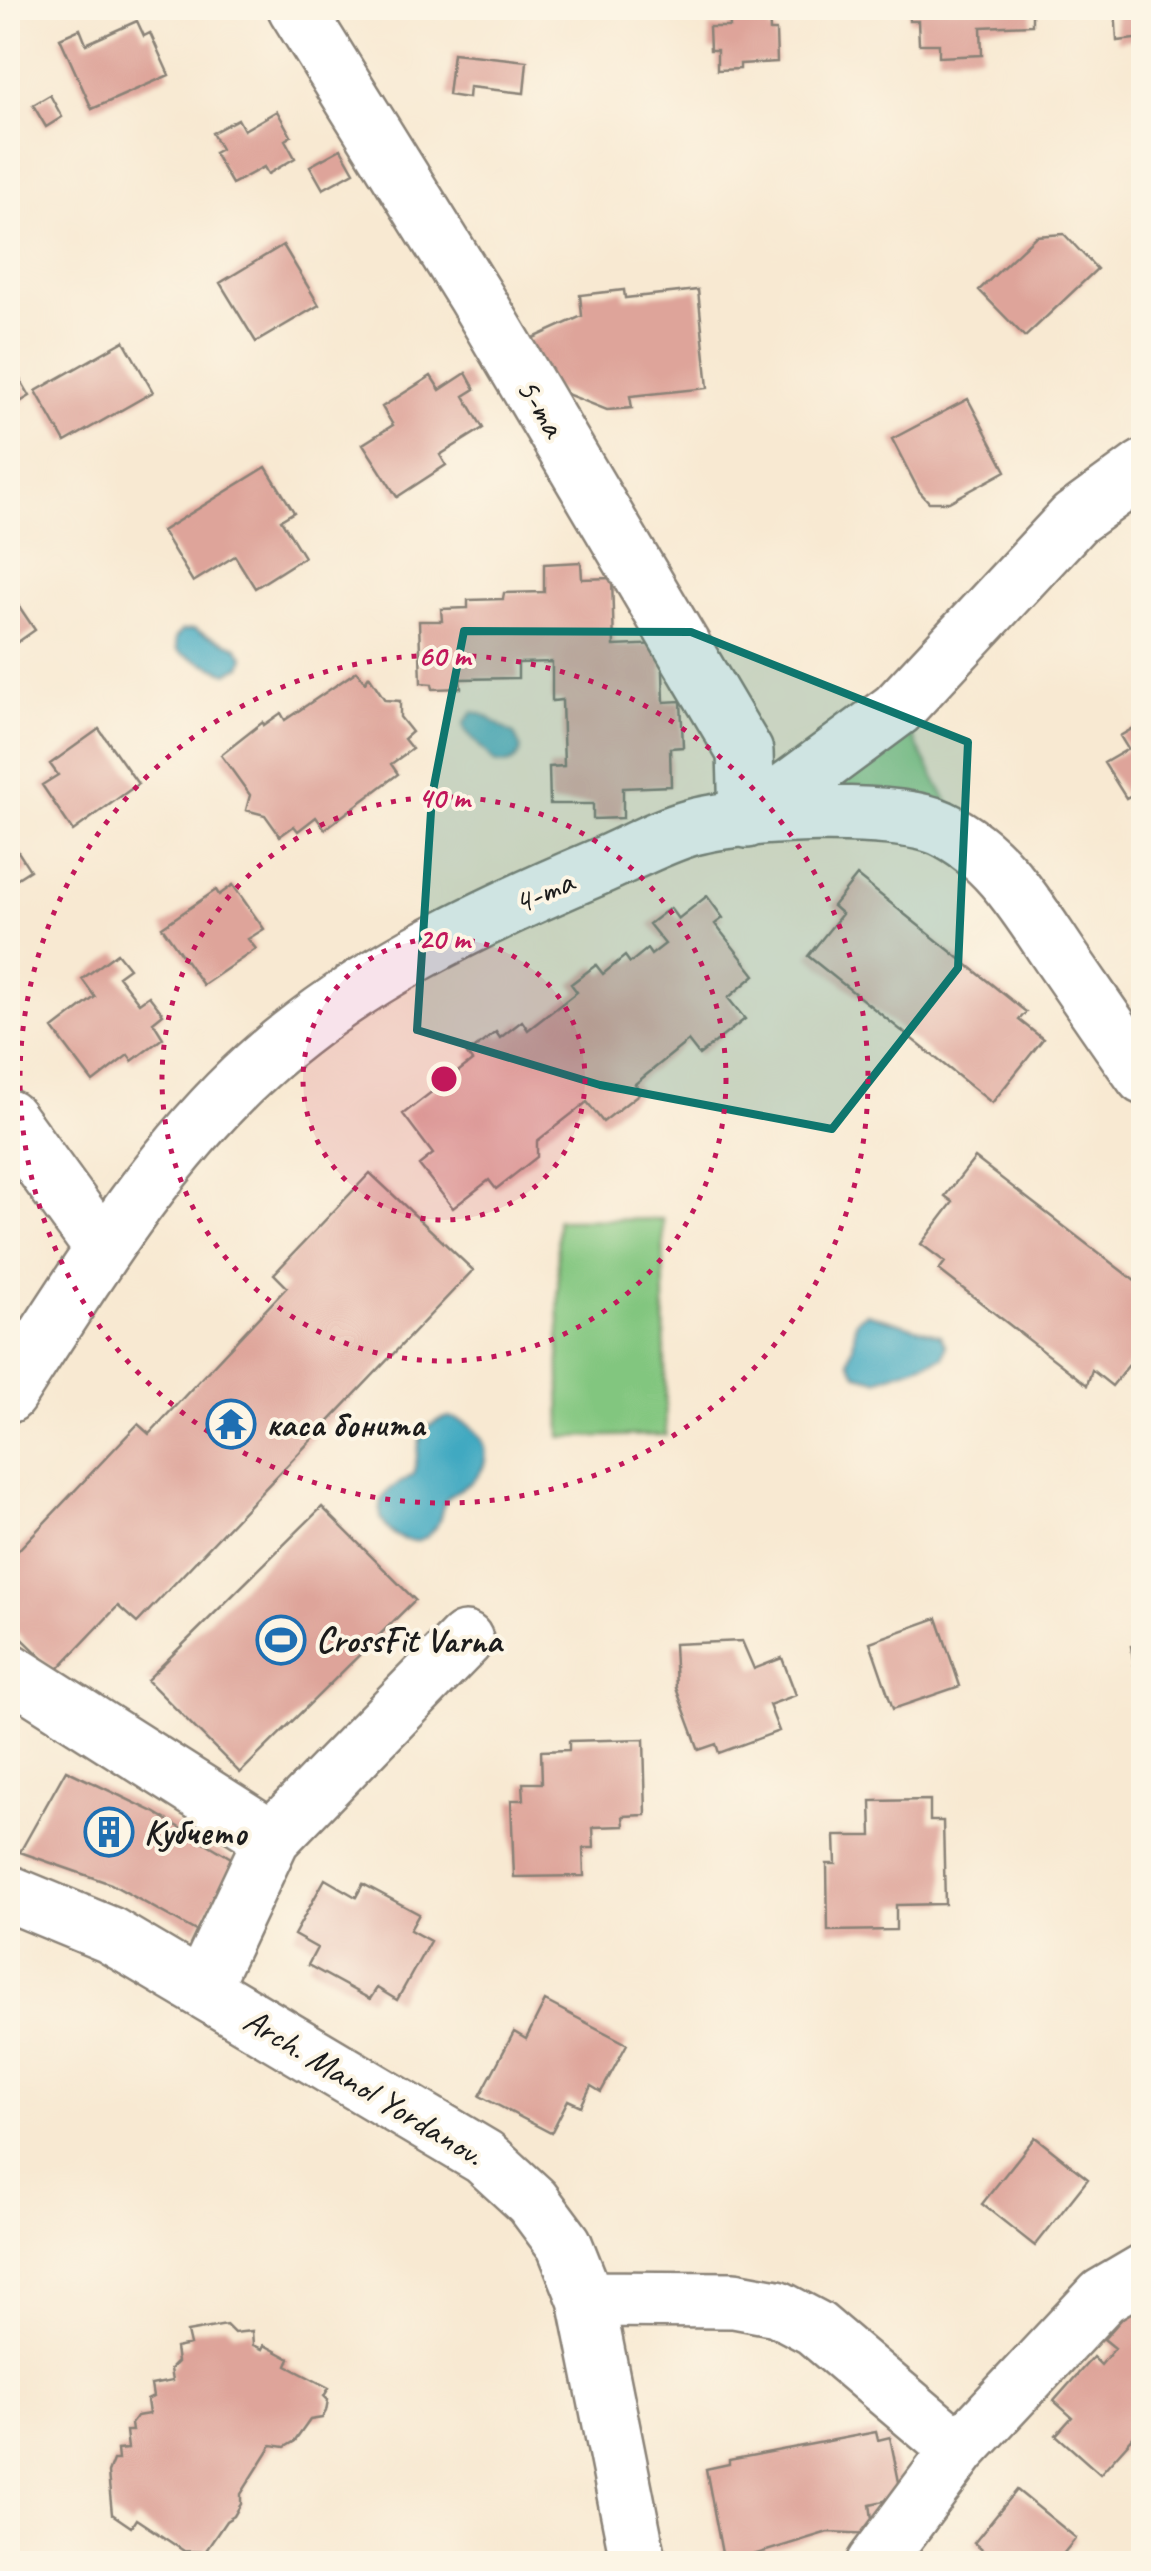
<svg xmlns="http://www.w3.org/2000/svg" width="1151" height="2571" viewBox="0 0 1151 2571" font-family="Caveat,sans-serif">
	<rect width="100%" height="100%" fill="#fcf5e5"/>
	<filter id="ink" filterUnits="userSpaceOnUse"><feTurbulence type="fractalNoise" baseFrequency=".01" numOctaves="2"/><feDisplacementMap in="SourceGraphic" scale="20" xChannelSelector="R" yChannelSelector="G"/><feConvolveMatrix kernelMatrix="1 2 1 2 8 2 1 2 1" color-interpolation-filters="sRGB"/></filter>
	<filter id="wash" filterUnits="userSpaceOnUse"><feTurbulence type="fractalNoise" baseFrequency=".0048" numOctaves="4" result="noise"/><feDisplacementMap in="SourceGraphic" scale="40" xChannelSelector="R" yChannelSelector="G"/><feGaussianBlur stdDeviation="2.25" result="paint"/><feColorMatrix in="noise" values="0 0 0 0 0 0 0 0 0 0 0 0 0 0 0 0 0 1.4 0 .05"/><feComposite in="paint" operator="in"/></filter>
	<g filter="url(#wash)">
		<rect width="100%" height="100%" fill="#f8e9d2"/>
		<path fill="#82c67f" stroke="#4f714e" stroke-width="2.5" d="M897 709 972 847 747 820Z
			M663 1219 666 1435 561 1437 557 1220Z"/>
		<path fill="#41a9c1" stroke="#2e626e" stroke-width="2.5" d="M193 629 237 647 244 657 241 667 227 673 182 654 177 650 175 639 181 631Z
			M473 712C488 713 500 728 514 734L521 749C518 762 507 767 494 762L465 730 464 723Z
			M866 1313 940 1335 946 1346 943 1357 877 1380 857 1375 849 1361C850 1353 854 1346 854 1338 855 1325 852 1320 866 1313Z
			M449 1417C479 1423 500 1454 474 1480 466 1487 455 1490 448 1498 440 1506 442 1517 436 1527 420 1551 391 1541 381 1518 378 1486 394 1490 413 1474 423 1444 410 1428 449 1417Z"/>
		<g id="blocks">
			<path fill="#dea49a" d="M729 8H769L770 31H776L777 62 740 64V69L717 70V50H710L709 27H730Z
				M909 8H1049V11H1032V25L981 27 982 55 939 57V44H919L918 21H909Z
				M1115 8H1144V38L1117 41Z
				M137 21 144 36 150 33 169 75 92 109 60 38 80 29 86 44Z
				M453 53 527 61 524 93 469 87 468 98 448 95Z
				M50 95 62 117 46 127 33 105Z
				M277 111 291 136 285 140 295 158 268 174 264 167 232 184 214 153 221 149 212 133 238 119 244 130Z
				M341 149 354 172 323 189 310 166Z
				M1064 234 1097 269 1025 337 979 290 1036 236Z
				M283 245 319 305 256 342 220 283Z
				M624 290 625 298 698 290 708 388 630 396 632 408 607 410 534 381 518 345 582 316 580 295Z
				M124 341 153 392 65 442 36 391Z
				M10 362 30 396 8 409V363Z
				M466 373 475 389 464 396 483 428 440 455 446 465 397 497 363 444 393 425 382 407 431 376 440 390Z
				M968 399 1006 471 949 502H929L919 491 892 439Z
				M266 467 294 512 281 520 304 557 255 588 235 556 193 582 162 531Z
				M581 562 582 579 612 578 614 646 662 644 664 702 681 701 683 747 670 748 671 786 623 788V818L593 819V804H550L549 767 564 766 562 700 552 701V662L518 663V678L460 679 461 688 433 689 432 684 421 683 419 621H442L441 609 468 608V600L503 599 504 593 544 592V564Z
				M8 590 35 630 8 649Z
				M357 671 365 682 369 676 385 700 400 701V717L412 732 404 739 412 749 391 764 398 774 325 829 316 817 298 831 294 826 280 836 265 815 246 810 250 795 221 755 263 722 264 725 281 713 285 720Z
				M1144 722V788L1126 798 1104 763 1128 749 1120 736Z
				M99 729 138 784 73 831 42 785 58 775 50 764Z
				M8 836 30 870 8 884Z
				M857 876 1026 1012 1019 1020 1043 1039 992 1103 808 956 842 914 833 906Z
				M233 885 264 929 248 939 256 949 203 985 162 927 216 890 219 895Z
				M707 896 723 918 715 924 755 975 728 998 745 1019 699 1055 688 1041 635 1084 641 1092 603 1122 587 1102 537 1141V1157L496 1189 489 1180 453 1208 419 1165 433 1154 403 1114 472 1061 467 1054 496 1032 500 1038 522 1021 528 1030 577 992 571 984 596 965 603 974 625 956 630 963 647 949 651 955 665 944 649 924 670 908 678 919Z
				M117 953 129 968 118 976 139 1003 149 996 163 1014 153 1022 163 1038 132 1061 128 1055 93 1082 53 1029 95 997 82 979Z
				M975 1158 1144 1288V1346L1112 1386 1092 1370 1087 1385 939 1270 945 1262 921 1244 953 1202 945 1196Z
				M370 1173 473 1270 137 1623 118 1606 56 1671 8 1625V1561L138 1424 149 1434 287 1287 274 1274Z
				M322 1507 415 1600 240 1773 147 1680Z
				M937 1618 960 1686 893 1709 870 1642Z
				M742 1641 754 1669 782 1658 796 1695 769 1705 779 1731 719 1753 716 1744 699 1750 676 1688 674 1644Z
				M1144 1644V1702L1140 1703 1131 1646Z
				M644 1739 646 1815 623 1816 624 1826 593 1827 594 1848H583L584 1876 514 1877 511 1800H524L523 1783H542L541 1751 569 1750V1741Z
				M66 1770 154 1812 236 1861 196 1931 111 1884 20 1852Z
				M930 1800V1821H943L945 1904 896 1905V1930L828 1931 827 1864H836L835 1836H872L871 1801Z
				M325 1879 356 1897 363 1884 419 1914 410 1930 430 1941 397 2000 377 1988 370 1999 308 1965 317 1948 294 1935Z
				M545 2001 627 2044 601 2092 591 2086 581 2106 568 2100 551 2133 480 2096 514 2032 526 2039Z
				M1035 2137 1088 2179 1035 2246 982 2204Z
				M1144 2294V2425L1100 2474 1056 2435 1072 2417 1054 2401 1093 2357 1101 2365 1115 2348 1104 2339Z
				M226 2325 234 2333 252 2331 253 2345 262 2349 264 2345 290 2359 287 2366 329 2388 324 2396 328 2400 326 2411 322 2418 310 2420 295 2441 285 2447 272 2445 241 2494V2504L234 2516 226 2521 205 2552 184 2551 136 2519 131 2527 112 2514 108 2473 113 2460H118L117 2450 128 2449 126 2431H132L131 2424 137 2416 149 2414 147 2400 153 2397 151 2385 172 2381 170 2369 177 2362 175 2348 190 2345 187 2332Z
				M876 2432 878 2440 890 2437 902 2497 870 2504 874 2534 828 2532 724 2564 706 2469 729 2464V2460Z
				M1017 2490 1076 2538 1055 2564H999L974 2543Z"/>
		</g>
	</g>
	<g filter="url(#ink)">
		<use href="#blocks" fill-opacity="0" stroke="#8a8277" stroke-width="2.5"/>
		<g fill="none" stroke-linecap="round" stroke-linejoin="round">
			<g stroke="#8a8277" stroke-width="60">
				<path id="minor" d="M296 8 475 296 745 752 747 820
					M747 820 897 709 1074 519 1144 468
					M8 1118 103 1249
					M8 1395C81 1282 157 1156 258 1065 355 977 476 919 596 868 627 855 660 836 693 827 744 813 894 807 941 828 998 855 1028 909 1062 959 1089 998 1116 1038 1144 1077
					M8 1670 272 1838
					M8 1893 110 1935 201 1989 484 2157 532 2201 564 2244 586 2299 639 2564
					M201 1989 272 1838 465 1640
					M586 2299 734 2300 777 2308 815 2328 959 2450
					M874 2564 959 2450 1103 2296 1144 2272"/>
			</g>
			<use href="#minor" stroke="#fff" stroke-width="55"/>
		</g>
	</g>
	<path fill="#0f766e" fill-opacity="0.2" stroke="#0f766e" stroke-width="8" stroke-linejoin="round" d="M464 631 691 632 968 742 958 968 832 1129 600 1085 417 1030 432 796Z"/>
	<circle cx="444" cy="1079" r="141" fill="#c2185b" fill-opacity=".12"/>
	<g fill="none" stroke="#c2185b" stroke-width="5" stroke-dasharray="5 10">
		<circle cx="444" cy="1079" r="141"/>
		<circle cx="444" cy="1079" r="282"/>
		<circle cx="444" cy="1079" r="424"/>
	</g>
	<defs>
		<g id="temple-ring" transform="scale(2.5)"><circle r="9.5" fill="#fcf5e5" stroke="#1f6fb2" stroke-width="1.5"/><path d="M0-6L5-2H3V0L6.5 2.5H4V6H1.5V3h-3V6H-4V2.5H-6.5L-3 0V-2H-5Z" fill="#1f6fb2"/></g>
		<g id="stadium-ring" transform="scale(2.5)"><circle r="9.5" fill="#fcf5e5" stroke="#1f6fb2" stroke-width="1.5"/><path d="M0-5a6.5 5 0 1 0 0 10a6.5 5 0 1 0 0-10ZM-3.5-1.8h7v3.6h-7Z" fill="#1f6fb2"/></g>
		<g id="building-ring" transform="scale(2.5)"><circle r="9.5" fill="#fcf5e5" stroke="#1f6fb2" stroke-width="1.5"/><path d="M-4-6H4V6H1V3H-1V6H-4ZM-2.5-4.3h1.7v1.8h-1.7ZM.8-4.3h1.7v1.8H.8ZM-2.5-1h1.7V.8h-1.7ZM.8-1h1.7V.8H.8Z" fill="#1f6fb2"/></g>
	</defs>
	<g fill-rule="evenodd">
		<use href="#temple-ring" x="231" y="1424"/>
		<use href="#stadium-ring" x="281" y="1640"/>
		<use href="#building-ring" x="109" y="1832"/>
	</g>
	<g text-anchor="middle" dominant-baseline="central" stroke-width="8" stroke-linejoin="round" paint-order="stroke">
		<g font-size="35" fill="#1c1c1c" stroke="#fcf5e5">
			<text transform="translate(541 407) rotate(59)">5-та</text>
			<text transform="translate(543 892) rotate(-24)">4-та</text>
			<text transform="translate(364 2087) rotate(31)">Arch. Manol Yordanov.</text>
		</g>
		<g font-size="35" font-weight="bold" fill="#1c1c1c" stroke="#fcf5e5" text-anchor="start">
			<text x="266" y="1424">каса бонита</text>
			<text x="316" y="1640">CrossFit Varna</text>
			<text x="144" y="1832">Кубчето</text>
		</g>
	</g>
	<circle cx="444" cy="1079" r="15" fill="#c2185b" stroke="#fcf5e5" stroke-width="5"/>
	<g font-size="30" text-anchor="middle" font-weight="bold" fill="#c2185b" stroke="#fcf5e5" stroke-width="8" stroke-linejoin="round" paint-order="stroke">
		<text x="444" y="666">60 m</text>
		<text x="444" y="808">40 m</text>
		<text x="444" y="949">20 m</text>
	</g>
	<rect width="1151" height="2571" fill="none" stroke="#fcf5e5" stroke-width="40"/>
</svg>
